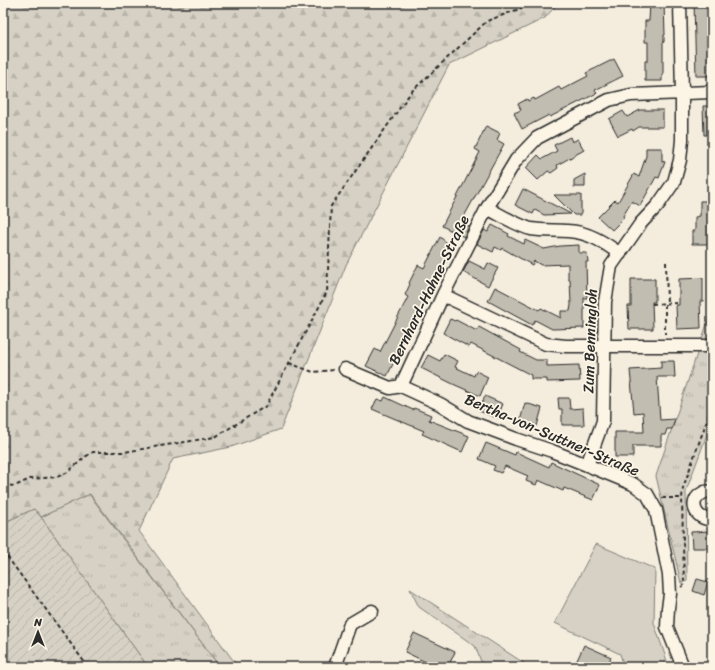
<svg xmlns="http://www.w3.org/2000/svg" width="715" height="670" viewBox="0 0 715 670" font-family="Sriracha,sans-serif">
	<defs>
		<pattern id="grass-tufts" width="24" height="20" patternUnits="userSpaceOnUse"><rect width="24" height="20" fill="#d6d1c4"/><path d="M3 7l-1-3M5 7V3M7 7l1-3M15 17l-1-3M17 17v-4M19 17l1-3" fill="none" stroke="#b8b4a9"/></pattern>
		<pattern id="forest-firs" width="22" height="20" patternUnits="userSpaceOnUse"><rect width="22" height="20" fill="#d6d1c4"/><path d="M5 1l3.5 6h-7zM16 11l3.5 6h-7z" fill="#b8b4a9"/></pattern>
		<pattern id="garden-furrows" width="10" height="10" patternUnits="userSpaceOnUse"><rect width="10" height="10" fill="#d6d1c4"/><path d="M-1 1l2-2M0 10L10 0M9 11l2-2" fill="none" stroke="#b8b4a9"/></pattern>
	</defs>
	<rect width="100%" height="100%" fill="#f4edde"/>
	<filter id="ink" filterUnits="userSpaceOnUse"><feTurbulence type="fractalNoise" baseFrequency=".025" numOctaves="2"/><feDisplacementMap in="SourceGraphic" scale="8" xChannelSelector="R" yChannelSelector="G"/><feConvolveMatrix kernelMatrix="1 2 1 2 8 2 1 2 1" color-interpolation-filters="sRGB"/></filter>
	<g filter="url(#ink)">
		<path fill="url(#grass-tufts)" stroke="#807e78" d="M712 309V421L686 491 687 581 681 583 656 476Z
			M89 494 220 667H148L41 517Z
			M410 589 530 667H486L482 664 475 646 419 607Z"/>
		<path fill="url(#forest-firs)" stroke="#807e78" d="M3 3H558L545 18 449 65 346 265 281 429 231 447 173 459 139 531 238 667H220L90 494 41 517 34 509 3 523Z"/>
		<path fill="#d6d1c4" stroke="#807e78" d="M596 544 655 569 654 623 667 661 660 667H624L620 654 555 623Z"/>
		<path fill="url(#garden-furrows)" stroke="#807e78" d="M34 509 41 517 148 667H3V523Z"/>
		<path fill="#c2bdb1" stroke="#2b2b2b" d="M650 3H664L665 35H664V42H663V74H662V81H645V61H648V42H645V21H649Z
			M694 3H711L712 76H696Z
			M614 59 623 76 595 90 597 93 550 117 549 115 522 129 514 113 521 110 518 104 527 99 528 101 534 98 535 100 559 87 561 90 588 76 586 73Z
			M703 106H712V135H704Z
			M640 110H663V127H639L633 131 632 129 618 136 609 119 623 111 627 117Z
			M486 126 500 133 497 140 504 144 461 222 469 226 464 237 442 226 480 152 475 149Z
			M570 137 572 142 578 139 584 150 557 165 558 168 551 173 548 171 538 180 526 168 538 155 542 159 557 151 554 145Z
			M646 148H662V161L665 162 659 178 656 177 640 206 632 201 623 216 624 218 612 230 598 217 615 200 618 202 634 174 639 177 646 156Z
			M585 174V187H574V180Z
			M523 189 571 214 544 215 535 210 533 214 515 205Z
			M554 195H581V215H574Z
			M700 201H712V244H692V231H695V217L700 216Z
			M492 225 509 234 508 236 524 244 525 240 544 249 560 246 579 245V253H587L588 262H586L587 298H584V328L552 329 535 320 532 325 488 301 495 287 539 310 541 308 561 318V311H570L571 305 570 279H568V264L541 265 534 261 532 265 502 248 501 250 495 247 493 252 477 244 484 230 488 232Z
			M440 237 453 248 444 266H443L416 322 413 320 397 352 394 359 395 360 387 376 366 366 375 349 380 352 408 297 405 295 410 284 409 283 418 265 424 268Z
			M469 261 485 269 488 263 498 268 488 286 463 272Z
			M703 278V301H700L701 328 677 329 676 305H679V279Z
			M631 279H655V302H652L653 329H629L628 306H631Z
			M450 319 455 321 456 320 477 331 479 327 521 350 520 352 536 360H547V366L579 365 580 381 547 382V379H531V375L498 358 471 344 469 347 443 333Z
			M444 354 458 361 455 367 474 376 476 371 488 377 480 396 453 384 421 368 428 355 440 361Z
			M661 361H674L675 377H657L660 420 675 419 672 429H667L665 435H661V446H633V457H615V432H644L643 412 634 413 630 370 661 368Z
			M485 396 503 404 497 418 479 411Z
			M385 397 413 410 414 408 431 415 429 420 469 436 462 452 422 434 424 431 372 409 377 399 383 401Z
			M558 398H569L570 409 583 408 584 425H562V409H559Z
			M525 403 542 408 537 426 520 421Z
			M486 443 515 455 516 452 549 467 551 462 600 485 593 500 564 488 563 491 538 480 536 485 526 481 528 476 505 466 501 473 493 470 495 466 479 459Z
			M711 531 712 535 711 548H692L691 532Z
			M697 579 708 582 704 595 693 591Z
			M414 633 455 652 448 667H436L405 652Z
			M584 645 611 657 607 667H574Z"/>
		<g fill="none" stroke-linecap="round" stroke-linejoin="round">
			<g stroke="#2b2b2b" stroke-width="15">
				<path id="minor" d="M487 208C499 214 518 226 531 229 543 231 556 230 568 231 588 232 604 242 620 254
					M443 295 546 344 566 346H712
					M345 369 390 388 401 386 440 404 468 421 516 439 552 451 587 465 633 484 647 494 656 510 669 575 670 594 668 608 667 627 683 667
					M401 386 443 295 487 208 516 160 537 138 609 100 631 95 712 92
					M587 465 603 421 605 302 611 266 641 223 658 205 674 182 680 160 682 140V93L680 3
					M712 491C709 492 705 491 703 493 688 500 694 520 712 519
					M335 667 350 624 372 611"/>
			</g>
			<path stroke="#2b2b2b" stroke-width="2" stroke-dasharray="4 3" stroke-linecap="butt" d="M666 262 667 304
				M652 304 680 303
				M665 304V334
				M289 363 313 372 334 370
				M3 485 15 486 30 479 57 477 68 472 85 457 93 452H124L215 437 266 406 327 292 331 206 411 92 487 21 527 6 529 3
				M662 498H682
				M3 551 88 667
				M681 587 684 585 682 498 683 488 712 406"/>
			<use href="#minor" stroke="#fcf5e5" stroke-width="12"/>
		</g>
	</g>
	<g text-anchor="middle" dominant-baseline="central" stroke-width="3.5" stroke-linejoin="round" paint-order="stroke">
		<g font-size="15" fill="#2b2b2b" stroke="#fcf5e5">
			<text transform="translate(429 290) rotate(-64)">Bernhard-Hahne-Straße</text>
			<text transform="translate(590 341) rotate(-88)">Zum Benningloh</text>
			<text transform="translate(552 435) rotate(23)">Bertha-von-Suttner-Straße</text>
		</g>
	</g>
	<rect width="715" height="670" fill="none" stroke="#fcf5e5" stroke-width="16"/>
	<rect x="8" y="8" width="699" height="654" fill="none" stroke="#2b2b2b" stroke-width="1.5" filter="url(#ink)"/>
	<g transform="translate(38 632)" stroke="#fcf5e5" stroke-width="3" paint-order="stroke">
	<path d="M0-3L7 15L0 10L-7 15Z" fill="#2b2b2b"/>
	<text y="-6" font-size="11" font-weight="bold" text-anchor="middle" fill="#2b2b2b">N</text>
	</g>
</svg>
